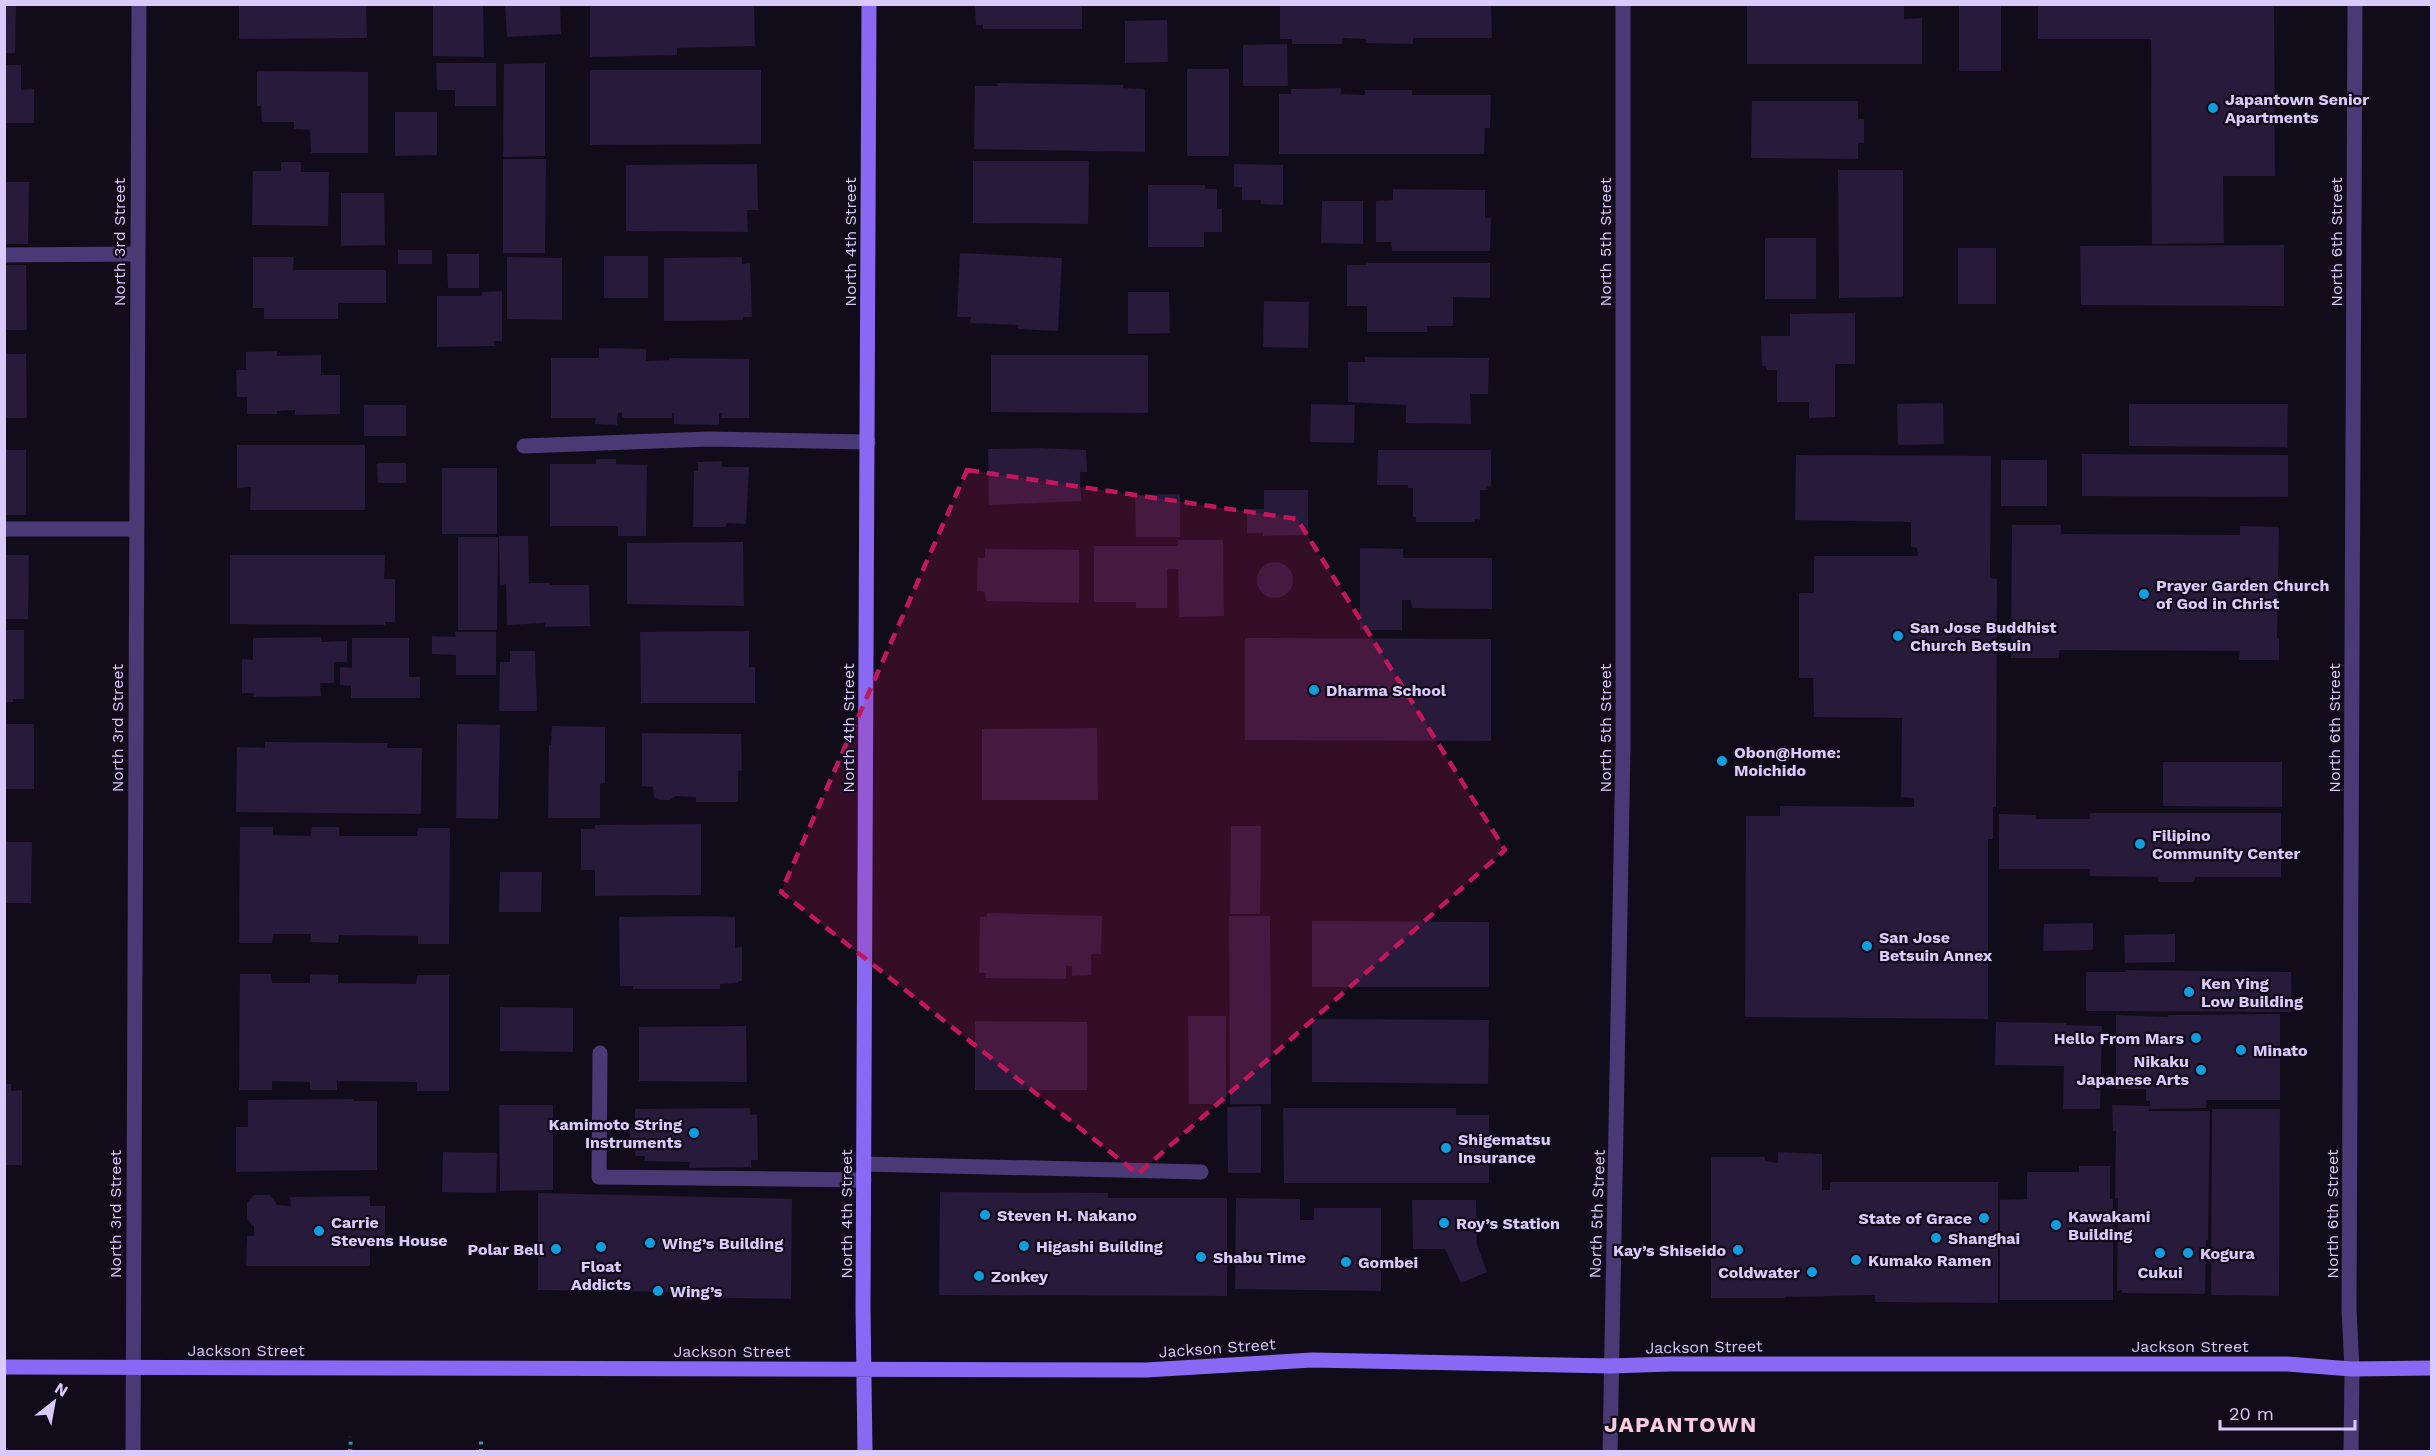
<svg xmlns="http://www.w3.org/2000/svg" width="2436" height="1456" viewBox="0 0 2436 1456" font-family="'Work Sans',sans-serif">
	<rect width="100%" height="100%" fill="#110c1a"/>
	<path fill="#271a3a" d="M4 4H16L15 53H4Z
		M239 4H366L367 38 239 39Z
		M433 4H483L484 57 433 56Z
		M505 4H560L561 34 507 37Z
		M590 4H754L755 46 677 48V55L590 57Z
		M975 4H1082V29H983V25H976Z
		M1280 4 1491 5 1492 38H1413V44L1366 43V39L1342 38V44H1292V39H1280Z
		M1747 4H1904V19L1922 18V64H1747Z
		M1959 4H2001V71H1959Z
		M2038 4H2274L2275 176H2223L2224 243 2152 244 2151 39H2038Z
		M1167 20 1168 62 1125 63V21Z
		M1287 44 1288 86H1243V45Z
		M436 63H496V106H455V90H437Z
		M545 63V156L503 157 504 64Z
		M4 65H21V90L34 89V123H4Z
		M1187 69H1229V156H1187Z
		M590 70H761V144L590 145Z
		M257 71 368 72V153H311L310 130 294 129V122H262L261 106H257Z
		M998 83 1123 85V88L1145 89V152L974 149 975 86H997Z
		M1341 88V94L1365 95V90H1412V95H1491L1490 128H1485L1484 154H1279V94H1291V89Z
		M1752 101H1858V119H1864V143H1858V159L1751 158Z
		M395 112H437V155L395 156Z
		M503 159H546L545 253H503Z
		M973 161H1089L1088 224 973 223Z
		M281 162H301V172H329L328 226 252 225 253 171H281Z
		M757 164 758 210H747L748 232 626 231V165Z
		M1234 164 1283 165V205L1261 204V200H1242V187H1234Z
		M1838 170H1903V297L1839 298Z
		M4 182H29L28 244H4Z
		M1148 185H1205V189H1217V209H1222V232H1204V247H1148Z
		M1393 189 1485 190V218H1491L1490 251H1392L1391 242H1376V201L1393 200Z
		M341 193H384L385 245 341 246Z
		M1322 201H1363V244L1321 243Z
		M1765 238H1816V299H1765Z
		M2284 245V306L2081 305 2080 246Z
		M1958 248H1996V304H1958Z
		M398 250H432V264H398Z
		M960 253 1062 258 1058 331 1018 329V325L970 323 971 317H957Z
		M447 254H479V288H448Z
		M604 256H648V298H604Z
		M253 257H294L293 270H386V303H338V319H264V308H253Z
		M507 257 562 258V320L507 319Z
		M742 257V264L750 263 752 317H743V320L664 321V258Z
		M1367 263H1490V298L1453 297V326H1427V332H1367V306H1347V265H1367Z
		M4 265H26L27 330H4Z
		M502 291V341H494V346L437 347V296H482V292Z
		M1128 292H1169L1170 333 1128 334Z
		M1264 301 1309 302 1308 348 1263 347Z
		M1855 313V364H1835V417L1809 418V402H1777V370H1767L1766 366H1762L1761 336H1790V314Z
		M599 348 646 349V361L669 360V358L749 359V418H721L722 413H719V425L674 424V413H672V418H622V412L618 413 617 425 595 424 596 418H551V358H599Z
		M277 351V356L321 355V375H340V414L295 415V410L277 411V414H247V397H237L236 370H246V352Z
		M4 354H26L27 418H4Z
		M991 355H1148V413L991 412Z
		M1365 357 1489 358 1488 394H1470L1471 424 1406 423V405L1348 402V362H1365Z
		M1943 403 1944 444 1898 445 1897 404Z
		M1311 404 1355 405 1354 443 1310 442Z
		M2129 404H2288L2287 447 2129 446Z
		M364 405H406V436H364Z
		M237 445H365V510H250L251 487 237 488Z
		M1041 448 1086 450 1087 472H1080L1081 501 989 505 988 449Z
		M4 450H26V515H4Z
		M1378 450H1491V486L1487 487 1488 490H1480V520L1475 519V522H1416V517H1413V488H1408V485H1377Z
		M2082 454 2288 455V497L2082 496Z
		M1796 455 1991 456 1990 578 1997 579 1996 807H1993V839H1988V1019L1745 1017 1746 816H1780V806L1914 807V798L1901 797 1902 718 1814 717 1813 678H1799V593H1814V556H1918L1917 548 1911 547V522L1795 520Z
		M596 459H616V464L647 465 646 536H618V526H550V464H596Z
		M2001 460H2047V506H2001Z
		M722 461V467H749L746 524 726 523V527H693L694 471H698V462Z
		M377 463H406V483H378Z
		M442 468H497V534H442Z
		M1264 490H1308V535L1263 536V533H1247V509H1264Z
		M1180 494V537H1136L1135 495Z
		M2012 525H2061V534L2240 535V526L2279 527 2277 638H2279V660H2239L2240 651 2059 650V658H2011Z
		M499 536H528L529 583H550V585H589L590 626 545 627V623L507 625 506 584 500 585Z
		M458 537H498L497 630H458Z
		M1178 540H1223L1224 616 1179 617 1178 569H1167V608H1136V602H1094V546H1178Z
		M743 542 744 606 627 604V543Z
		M1360 548 1403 549V558H1492V609L1412 608 1411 600H1402V630H1360Z
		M985 549 1079 550V603L986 601 985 592 977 591 978 558H985Z
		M4 555H29L28 619H4Z
		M230 555H385L384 579H395V622H385V625L230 624Z
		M1257 580a18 18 0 1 1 36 0a18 18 0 1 1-36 0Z
		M4 630H24V699H13V702H4Z
		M749 631V667H755V703H641L640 632Z
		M455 632H496V675H456V655L432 654V636L456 637Z
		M321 637 322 642 347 641V662H334V683H320L321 696 253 697 254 693H242V659L253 660V638Z
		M352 638H409V677H420V698H351V686L340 685V667L352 668Z
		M1245 638 1491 639V741L1245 740Z
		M510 651H535L537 711H499L500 662H510Z
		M4 724H34V789H4Z
		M457 724 500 725 498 819 456 818Z
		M552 726 605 727V783L600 784V818H548L549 745H551Z
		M1097 728 1098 800H982V729Z
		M642 733 741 734 742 771 738 770V802H696V797L676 796 670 800H661L654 797 653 787 642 786Z
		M265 742 388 743 387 748H422L421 814 236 812 237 747 265 748Z
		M2163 762H2282V807L2163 806Z
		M2090 813H2281V877H2195L2194 882H2158V877L2090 876V869H1999V814L2036 815V819H2090Z
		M701 824V895L595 896V870H581V829H595V825Z
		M1231 826H1261L1260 914H1230Z
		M240 827H273V835L311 836 312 827H339V836H417L418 828H450L449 944H418V936L339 935 338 943 310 942 311 934H273L272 943H239Z
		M4 842H32L31 903H4Z
		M500 872H542L541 912H499Z
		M987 913 1102 916 1101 954H1091V975L1072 976V966H1066V979L985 978 986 973H979L980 917H987Z
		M704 916 735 917V948L742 947V981H738V983L720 984V989H633V986H620L619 917Z
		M1229 916H1270L1271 1104H1230Z
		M1312 921 1489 922V987H1312Z
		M2093 923V950L2043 951 2044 924Z
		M2175 934V962L2125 963 2124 935Z
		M2125 970 2291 972 2292 1012 2086 1011V972H2126Z
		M240 974H271L272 983H310V974L338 975V983L416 984 417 975H449V1091H417V1082L337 1081V1090H310V1082L272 1081V1090H239Z
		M500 1007 573 1008V1052L500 1051Z
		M2280 1014V1100H2206V1108L2149 1109V1111H2210L2208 1240H2206L2205 1294 2122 1293V1290L2117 1291 2118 1198H2115L2116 1131H2113L2112 1105 2150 1106V1101H2146V1089H2116V1015L2168 1017V1015Z
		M1188 1016H1226V1104H1189Z
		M1312 1019 1489 1020 1488 1084 1312 1082Z
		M975 1021 1087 1022V1090H975Z
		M1996 1022 2066 1023V1025L2102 1026 2100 1109H2063L2064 1066 1995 1065Z
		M746 1026 747 1082 639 1081V1027Z
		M4 1084H11V1091L22 1090V1165H4Z
		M353 1099 354 1101H377V1170L236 1172V1127H248V1100Z
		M499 1105H553V1190L500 1191Z
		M1261 1106V1173H1228L1227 1107Z
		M750 1108V1115L757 1114 758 1160H751V1167L689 1168 690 1162 644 1161 645 1156H635V1141H630V1125L635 1124V1109Z
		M1283 1108H1456V1115H1489V1183H1284Z
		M2212 1109H2280L2279 1296 2211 1295Z
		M443 1152 497 1153 496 1193 442 1192Z
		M1778 1152 1822 1154V1190H1830V1182H1998V1303L1875 1302V1295L1785 1297V1298H1711V1157H1765V1161L1778 1163Z
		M2079 1166H2110V1199H2113V1300H2000V1200L2027 1199V1172H2079Z
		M940 1192 1108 1193V1198H1227V1296L939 1295Z
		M538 1193 792 1199 791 1299 679 1297 680 1292 538 1290Z
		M254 1195H270L277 1205 291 1206 290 1197 370 1196V1206H385V1248L370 1247V1266H246L247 1236H254V1227L247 1219V1203Z
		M1236 1198 1300 1199V1220H1314V1208H1381V1291L1235 1289Z
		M1412 1200H1476L1477 1245 1487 1272 1461 1283 1445 1249H1413Z"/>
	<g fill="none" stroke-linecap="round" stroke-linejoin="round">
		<path stroke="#3592a3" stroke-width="4" stroke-dasharray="3 4.5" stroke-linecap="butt" d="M350 1452 351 1437
			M481 1452V1438"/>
		<path stroke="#493a76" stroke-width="15" d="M4 255 137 254
			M524 446 708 439 868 442
			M4 529H136
			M600 1053 599 1177 864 1180
			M864 1164 1201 1172"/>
		<path stroke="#493a76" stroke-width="15" d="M133 1452 139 4
			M1610 1452 1623 748V4
			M2351 1452 2352 1369 2349 1309 2355 4"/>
		<path stroke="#8968f3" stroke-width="15" d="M4 1367 1146 1370 1312 1360 1611 1366 1670 1364H2287L2352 1369 2432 1368
			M865 1452 863 1308 869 4"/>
	</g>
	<path fill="#c2185b" fill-opacity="0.2" stroke="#c2185b" stroke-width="4.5" stroke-dasharray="12 8" stroke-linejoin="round" d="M967 470 1297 519 1505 850 1138 1174 781 892Z"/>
	<g fill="#119edf" stroke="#110c1a" stroke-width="2">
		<circle cx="2213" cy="108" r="6"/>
		<circle cx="2144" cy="594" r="6"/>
		<circle cx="1898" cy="636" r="6"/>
		<circle cx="1314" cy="690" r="6"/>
		<circle cx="1722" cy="761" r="6"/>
		<circle cx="2140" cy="844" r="6"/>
		<circle cx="1867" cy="946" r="6"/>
		<circle cx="2189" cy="992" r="6"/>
		<circle cx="2196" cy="1038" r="6"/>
		<circle cx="2241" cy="1050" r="6"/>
		<circle cx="2201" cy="1070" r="6"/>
		<circle cx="694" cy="1133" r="6"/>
		<circle cx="1446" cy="1148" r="6"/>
		<circle cx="985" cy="1215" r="6"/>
		<circle cx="1984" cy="1218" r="6"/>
		<circle cx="1444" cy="1223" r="6"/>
		<circle cx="2056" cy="1225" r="6"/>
		<circle cx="319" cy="1231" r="6"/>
		<circle cx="1936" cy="1238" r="6"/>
		<circle cx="650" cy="1243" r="6"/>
		<circle cx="1024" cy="1246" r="6"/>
		<circle cx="601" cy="1247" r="6"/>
		<circle cx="556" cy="1249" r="6"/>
		<circle cx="1738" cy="1250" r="6"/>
		<circle cx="2160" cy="1253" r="6"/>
		<circle cx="2188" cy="1253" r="6"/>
		<circle cx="1201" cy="1257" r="6"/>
		<circle cx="1856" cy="1260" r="6"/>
		<circle cx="1346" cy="1262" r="6"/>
		<circle cx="1812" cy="1272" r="6"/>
		<circle cx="979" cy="1276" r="6"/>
		<circle cx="658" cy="1291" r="6"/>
	</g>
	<g text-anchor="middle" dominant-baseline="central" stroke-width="4.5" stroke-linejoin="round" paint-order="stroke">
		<g font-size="16" font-weight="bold" fill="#dac9fb" stroke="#110c1a" text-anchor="start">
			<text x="2225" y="99">Japantown Senior<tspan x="2225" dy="18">Apartments</tspan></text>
			<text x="2156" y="585">Prayer Garden Church<tspan x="2156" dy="18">of God in Christ</tspan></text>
			<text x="1910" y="627">San Jose Buddhist<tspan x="1910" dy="18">Church Betsuin</tspan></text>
			<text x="1326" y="690">Dharma School</text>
			<text x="1734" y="752">Obon@Home:<tspan x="1734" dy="18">Moichido</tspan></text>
			<text x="2152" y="835">Filipino<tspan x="2152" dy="18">Community Center</tspan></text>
			<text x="1879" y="937">San Jose<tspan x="1879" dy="18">Betsuin Annex</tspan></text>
			<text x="2201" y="983">Ken Ying<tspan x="2201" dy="18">Low Building</tspan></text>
			<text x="2184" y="1038" text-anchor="end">Hello From Mars</text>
			<text x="2253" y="1050">Minato</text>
			<text x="2189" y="1061" text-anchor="end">Nikaku<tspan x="2189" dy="18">Japanese Arts</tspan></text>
			<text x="682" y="1124" text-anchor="end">Kamimoto String<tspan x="682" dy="18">Instruments</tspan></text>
			<text x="1458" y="1139">Shigematsu<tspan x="1458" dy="18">Insurance</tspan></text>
			<text x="997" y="1215">Steven H. Nakano</text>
			<text x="2068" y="1216">Kawakami<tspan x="2068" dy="18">Building</tspan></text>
			<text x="1972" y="1218" text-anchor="end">State of Grace</text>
			<text x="331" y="1222">Carrie<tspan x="331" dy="18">Stevens House</tspan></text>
			<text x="1456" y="1223">Roy’s Station</text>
			<text x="1948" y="1238">Shanghai</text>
			<text x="662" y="1243">Wing’s Building</text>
			<text x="1036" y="1246">Higashi Building</text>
			<text x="544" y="1249" text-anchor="end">Polar Bell</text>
			<text x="1726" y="1250" text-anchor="end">Kay’s Shiseido</text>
			<text x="2200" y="1253">Kogura</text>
			<text x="1213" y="1257">Shabu Time</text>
			<text x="1868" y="1260">Kumako Ramen</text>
			<text x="1358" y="1262">Gombei</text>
			<text x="601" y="1266" text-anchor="middle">Float<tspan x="601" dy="18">Addicts</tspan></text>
			<text x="1800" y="1272" text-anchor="end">Coldwater</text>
			<text x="2160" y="1272" text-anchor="middle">Cukui</text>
			<text x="991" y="1276">Zonkey</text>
			<text x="670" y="1291">Wing’s</text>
		</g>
		<g font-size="16" fill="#dac9fb" stroke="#110c1a">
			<text transform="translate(119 242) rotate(-90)">North 3rd Street</text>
			<text transform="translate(850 242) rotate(-90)">North 4th Street</text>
			<text transform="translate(1605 242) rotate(-90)">North 5th Street</text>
			<text transform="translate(2336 242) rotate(-90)">North 6th Street</text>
			<text transform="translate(117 728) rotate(-90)">North 3rd Street</text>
			<text transform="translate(848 728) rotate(-90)">North 4th Street</text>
			<text transform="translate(1605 728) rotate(-90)">North 5th Street</text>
			<text transform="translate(2334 728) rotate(-90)">North 6th Street</text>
			<text transform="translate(115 1214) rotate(-90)">North 3rd Street</text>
			<text transform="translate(846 1214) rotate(-90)">North 4th Street</text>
			<text transform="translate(1597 1214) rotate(-88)">North 5th Street</text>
			<text transform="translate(2332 1214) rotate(-90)">North 6th Street</text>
			<text x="2190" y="1346">Jackson Street</text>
			<text transform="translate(1704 1347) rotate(-1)">Jackson Street</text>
			<text transform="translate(1217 1348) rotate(-4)">Jackson Street</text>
			<text x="246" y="1350">Jackson Street</text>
			<text x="732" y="1351">Jackson Street</text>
		</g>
		<g font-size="22" font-weight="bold" letter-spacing="1.5" fill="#fbcbdf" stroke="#110c1a">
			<text x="1681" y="1424">JAPANTOWN</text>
		</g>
	</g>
	<rect width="2436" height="1456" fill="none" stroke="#dac9fb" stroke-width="12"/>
	<g transform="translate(54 1402) rotate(31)" stroke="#110c1a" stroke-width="4.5" paint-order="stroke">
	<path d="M0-4.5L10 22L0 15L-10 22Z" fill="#dac9fb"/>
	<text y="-9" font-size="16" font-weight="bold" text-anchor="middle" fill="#dac9fb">N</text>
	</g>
	<path d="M2220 1420v9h135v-9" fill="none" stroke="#dac9fb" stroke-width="3"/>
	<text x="2229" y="1420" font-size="18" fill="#dac9fb" stroke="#110c1a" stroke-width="4.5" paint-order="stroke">20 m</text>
</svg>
